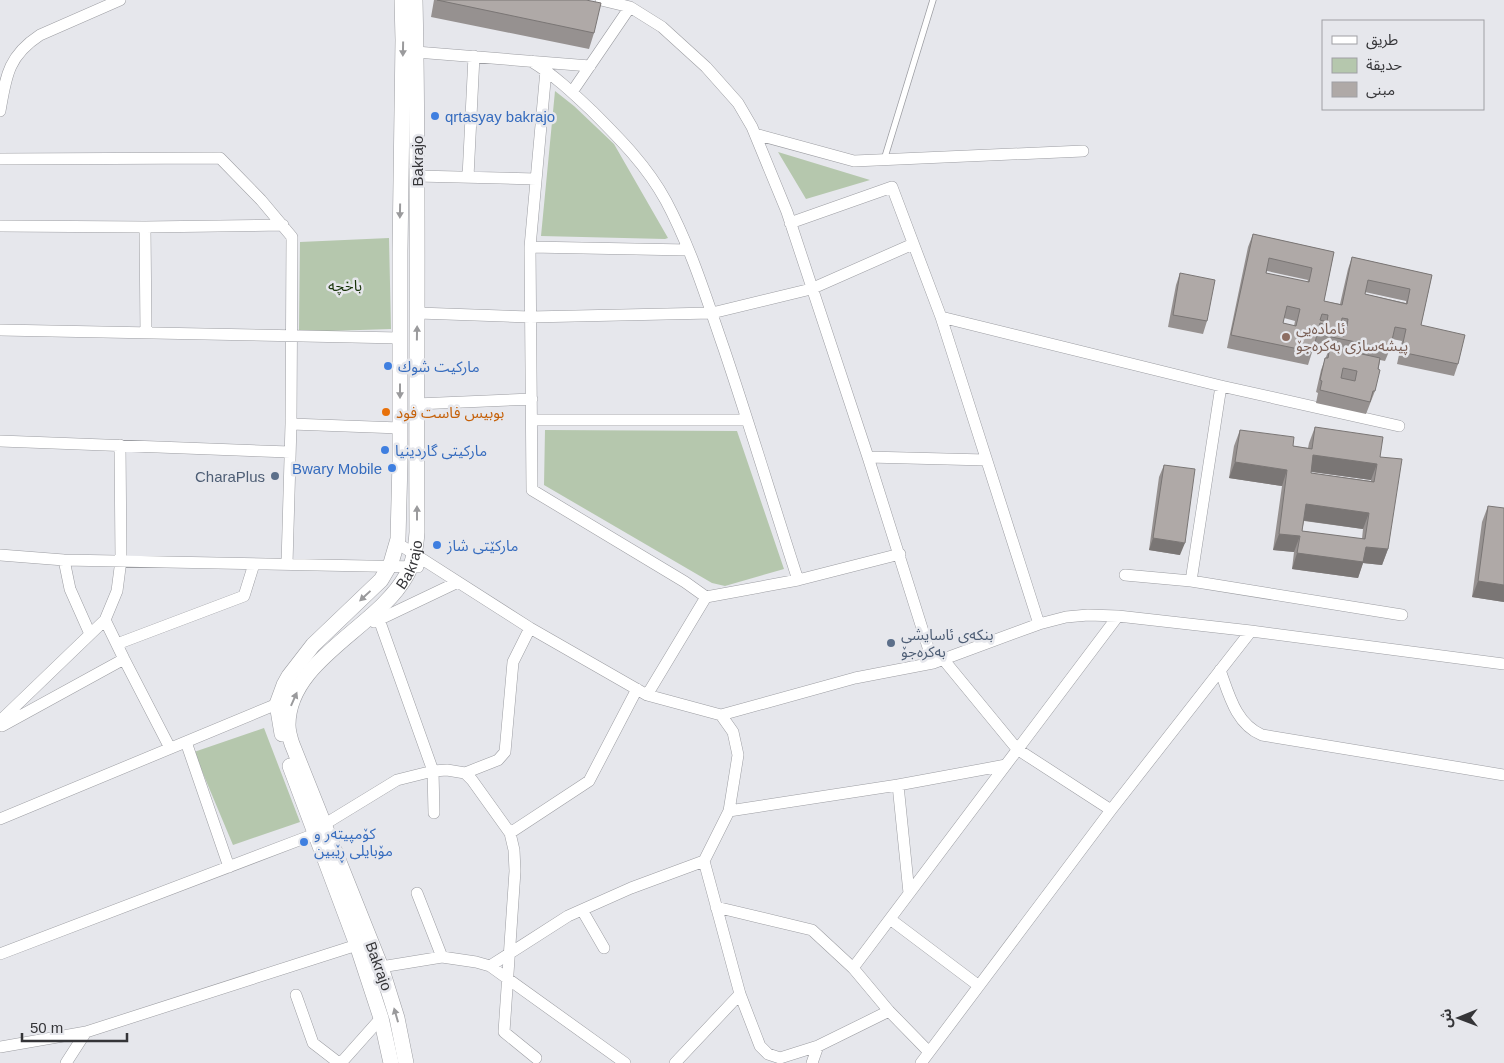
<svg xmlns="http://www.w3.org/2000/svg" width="1504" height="1063" viewBox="0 0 1504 1063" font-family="Arial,'Noto Sans Arabic',sans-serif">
	<rect width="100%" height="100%" fill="#e6e7ec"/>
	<path fill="#b5c7ad" d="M555 91 574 106 614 144 668 238 665 239 541 236Z
		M778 152 870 180 806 199Z
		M389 238 391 329 299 332 300 242Z
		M545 430 737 431 784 569 725 586 712 583 544 485Z
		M264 728 300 822 233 845 194 752Z"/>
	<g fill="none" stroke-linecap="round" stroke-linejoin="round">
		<g stroke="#9c9da2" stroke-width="7">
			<path id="service" d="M884 160 933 0"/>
		</g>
		<g stroke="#9c9da2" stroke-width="12">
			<path id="minor" d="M601 0 630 7 662 27 706 67 738 103 752 127 787 212 868 457 933 663
				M416 52 590 66
				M531 61C554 75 573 93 592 111 620 139 647 166 666 201 691 248 707 300 724 349 750 426 773 503 798 580
				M546 70 530 247 532 490 685 582 706 597 798 580 900 554
				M572 92 630 7
				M0 111C6 76 8 56 40 35L120 0
				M755 134 854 161 1083 151
				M0 159 220 158 261 200 292 237 291 424 287 564
				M417 176 536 179
				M468 177 474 56
				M790 223 892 187 941 317 1039 624
				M0 226 145 227 283 225
				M145 227 146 333
				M530 247 688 250
				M418 313 530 317 712 313 811 289 913 244
				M941 317 1221 386 1399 426
				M0 330 400 338
				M416 404 532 399
				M532 420H747
				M291 424 400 428
				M0 441 290 452
				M868 457 986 460
				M397 543 530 628 647 695 721 715 855 678 933 663 1039 624 1066 617 1088 615 1118 616 1251 631 1504 664
				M0 555 64 560 418 567
				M64 560 70 589 90 634
				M1125 575 1191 581 1402 615
				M1191 581 1221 386
				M376 611 433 771 434 813
				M105 620 124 659 170 748
				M374 622 458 582
				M117 644 244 596 254 564
				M943 659 1017 749 1111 810
				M1220 670C1229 695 1236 724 1262 735L1504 775
				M647 695 706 597
				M0 721 105 620 117 591 121 560 120 445
				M2 726 124 659
				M186 742 229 867
				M465 773 498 760 505 752 513 662 530 628
				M898 785 909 893
				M729 811 898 785 1006 765
				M0 819 277 704
				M325 824 397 780 433 771 447 770 465 773 472 780 510 833 514 850 515 871 504 1032 536 1058
				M510 833 589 781 637 689
				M704 861 740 994 760 1046 768 1054 780 1058 818 1046 889 1011
				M417 893 442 957
				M716 907 812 930 853 968 889 1011 929 1052
				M582 910 604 948
				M890 919 979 986
				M0 954 315 834
				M490 966 568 916 631 888 704 861 729 811 738 755 733 732 721 715
				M381 967 442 957 476 962 490 966 625 1063
				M853 968 1118 616
				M296 995 313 1043 339 1063
				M0 1047 86 1032 357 945
				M66 1063 86 1032
				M341 1063 381 1018
				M675 1063 740 994
				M812 1063 818 1046
				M921 1063 1111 810 1251 631"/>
		</g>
		<g stroke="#9c9da2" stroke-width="16">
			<g id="tertiary">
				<path d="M282 734 277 704 284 685 289 676 313 645 381 580 391 563 398 539 400 461V251L403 40 402 0"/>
				<path d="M290 766 357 945 381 1018 391 1063"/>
				<path id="s1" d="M406 1063 397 1018 381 967 292 744C290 738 288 731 288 725 288 660 377 628 406 576 414 563 416 547 417 532 416 355 419 177 415 0"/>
			</g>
		</g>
		<use href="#service" stroke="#fff" stroke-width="5.5"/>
		<use href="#minor" stroke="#fff" stroke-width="11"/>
		<use href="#tertiary" stroke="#fff" stroke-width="15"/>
	</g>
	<path fill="#969190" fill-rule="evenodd" d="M434 0H586L594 33 589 49 431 17Z
		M1253 234 1334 252 1324 301 1340 304 1348 269 1352 257 1432 275 1421 325 1458 364 1454 376 1397 364 1402 341 1392 339 1390 349 1385 361 1380 360 1375 391 1366 414 1316 403 1318 393 1316 392 1321 370 1329 349 1314 346 1308 365 1227 348 1248 247ZM1267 271 1308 280 1307 282 1266 273ZM1365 292 1406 301V303L1365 294ZM1284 318 1295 321 1294 326 1283 323Z
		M1180 273 1207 321 1203 334 1168 327 1176 285Z
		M1315 427 1380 457 1388 549 1382 565 1363 563 1358 578 1292 569 1294 552 1273 550 1282 486 1229 478 1234 446 1240 430 1293 446 1308 448 1309 443ZM1311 472 1371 480V481L1311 473ZM1304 521 1363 529 1362 539 1302 531Z
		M1164 465 1180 555 1149 550 1159 477Z
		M1488 506 1504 602 1472 597 1482 522Z"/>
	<path fill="#7a7675" d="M1313 455 1377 464 1371 480 1307 471Z
		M1235 462 1287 470 1282 486 1229 478Z
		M1306 504 1369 513 1363 529 1300 520Z
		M1279 534 1300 536 1294 552 1273 550Z
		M1153 538 1185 543 1180 555 1149 550Z
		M1366 547 1388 549 1382 565 1363 563 1358 578 1292 569 1297 553Z
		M1478 581 1504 585V602L1472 597Z"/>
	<path fill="#afa9a7" stroke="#7a7675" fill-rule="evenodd" d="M437 0H586L601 3 594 33Z
		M1253 234 1334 252 1324 301 1342 305 1352 257 1432 275 1421 325 1465 335 1458 364 1401 352 1406 329 1395 327 1390 349 1317 334 1313 352 1231 335ZM1269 258 1312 268 1309 282 1266 273ZM1368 280 1410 289 1407 304 1365 294ZM1287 306 1300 309 1296 326 1283 323ZM1322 314 1328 315 1327 322 1320 320ZM1342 318 1348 319 1347 326 1341 325ZM1320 323 1326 325 1324 332 1318 330ZM1340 328 1346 329 1344 336 1338 335Z
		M1180 273 1215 280 1207 321 1173 315Z
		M1330 347 1380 358 1378 369 1380 370 1375 391H1373L1370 402 1320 390 1322 381 1320 380 1325 358H1328ZM1343 368 1357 371 1355 381 1341 378Z
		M1315 427 1383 437 1380 457 1402 459 1388 549 1366 547 1363 562 1297 553 1300 536 1279 534 1287 470 1235 462 1240 430 1294 437 1293 446 1312 449ZM1313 455 1377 464 1374 482 1311 473ZM1306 504 1369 513 1365 539 1302 531Z
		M1164 465 1195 469 1185 543 1153 538Z
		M1488 506 1504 508V585L1478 581Z"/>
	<defs><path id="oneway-solid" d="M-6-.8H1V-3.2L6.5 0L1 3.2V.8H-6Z" transform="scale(1.25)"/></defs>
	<g fill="#9a9a9c">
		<use href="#oneway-solid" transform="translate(403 49) rotate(91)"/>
		<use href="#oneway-solid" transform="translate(400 211) rotate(91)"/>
		<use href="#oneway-solid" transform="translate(417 333) rotate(-89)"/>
		<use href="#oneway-solid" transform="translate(400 391) rotate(90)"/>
		<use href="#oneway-solid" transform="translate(417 513) rotate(-90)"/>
		<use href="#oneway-solid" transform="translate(365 596) rotate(137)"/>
		<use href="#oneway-solid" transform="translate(294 699) rotate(-66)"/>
		<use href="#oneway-solid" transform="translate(396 1015) rotate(-106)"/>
	</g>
	<g fill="#3f7fe0" stroke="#e6e7ec" stroke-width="2">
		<circle cx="435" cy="116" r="5"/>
		<circle cx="388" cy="366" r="5"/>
		<circle cx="385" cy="450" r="5"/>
		<circle cx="392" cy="468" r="5"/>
		<circle cx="437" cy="545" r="5"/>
		<circle cx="304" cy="842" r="5"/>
	</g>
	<circle fill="#8d6e63" stroke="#e6e7ec" stroke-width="2" cx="1286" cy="337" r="5"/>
	<circle fill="#e8710a" stroke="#e6e7ec" stroke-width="2" cx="386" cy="412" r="5"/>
	<g fill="#5c6f8a" stroke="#e6e7ec" stroke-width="2">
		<circle cx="275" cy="476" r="5"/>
		<circle cx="891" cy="643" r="5"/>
	</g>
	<g text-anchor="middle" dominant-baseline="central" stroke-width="5" stroke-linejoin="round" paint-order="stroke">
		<g font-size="15" fill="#366cbe" stroke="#e6e7ec" text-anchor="start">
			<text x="445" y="116">qrtasyay bakrajo</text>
			<text x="398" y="366">ماركيت شوك</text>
			<text x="395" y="450">مارکیتی گاردینیا</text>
			<text x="382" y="468" text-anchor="end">Bwary Mobile</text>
			<text x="447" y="545">مارکێتی شاز</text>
			<text x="314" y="833">کۆمپیتەر و<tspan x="314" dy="17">مۆبایلی ڕێبین</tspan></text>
		</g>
		<g font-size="15" fill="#353538" stroke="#e6e7ec">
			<text transform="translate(417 161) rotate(-90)">Bakrajo</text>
			<text stroke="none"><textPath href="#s1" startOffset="566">Bakrajo</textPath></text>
			<text transform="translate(379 966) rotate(70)">Bakrajo</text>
		</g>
		<g font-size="15" fill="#173207" stroke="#e6e7ec">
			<text x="345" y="285">باخچە</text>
		</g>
		<g font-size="15" fill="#785e54" stroke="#e6e7ec" text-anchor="start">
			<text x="1296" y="328">ئامادەیی<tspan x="1296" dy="17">پیشەسازی بەکرەجۆ</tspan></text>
		</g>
		<g font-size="15" fill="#c56008" stroke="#e6e7ec" text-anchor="start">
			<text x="396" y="412">بوبيس فاست فود</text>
		</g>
		<g font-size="15" fill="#4e5e75" stroke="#e6e7ec" text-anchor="end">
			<text x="265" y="476">CharaPlus</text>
			<text x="901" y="634" text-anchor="start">بنکەی ئاسایشی<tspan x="901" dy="17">بەکرەجۆ</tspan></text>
		</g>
	</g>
	<rect x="1322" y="20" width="162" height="90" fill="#e6e7ec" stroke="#9fa0a4"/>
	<rect x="1332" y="36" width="25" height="8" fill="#ffffff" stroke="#9fa0a4"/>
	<text x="1366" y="45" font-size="15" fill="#353538">طريق</text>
	<rect x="1332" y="58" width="25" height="15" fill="#b5c7ad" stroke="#9fa0a4"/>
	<text x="1366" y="70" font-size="15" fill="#353538">حديقة</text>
	<rect x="1332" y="82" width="25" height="15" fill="#afa9a7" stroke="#9fa0a4"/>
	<text x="1366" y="95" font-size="15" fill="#353538">مبنى</text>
	<g transform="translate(1459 1018) rotate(269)" stroke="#e6e7ec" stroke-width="4" paint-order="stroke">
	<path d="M0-4L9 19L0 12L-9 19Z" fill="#353538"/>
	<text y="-8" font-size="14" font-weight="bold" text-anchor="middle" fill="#353538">ش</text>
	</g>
	<path d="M22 1033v8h105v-8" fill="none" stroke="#353538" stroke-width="2.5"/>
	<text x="30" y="1033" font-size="15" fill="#353538" stroke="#e6e7ec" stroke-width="4" paint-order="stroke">50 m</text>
</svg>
